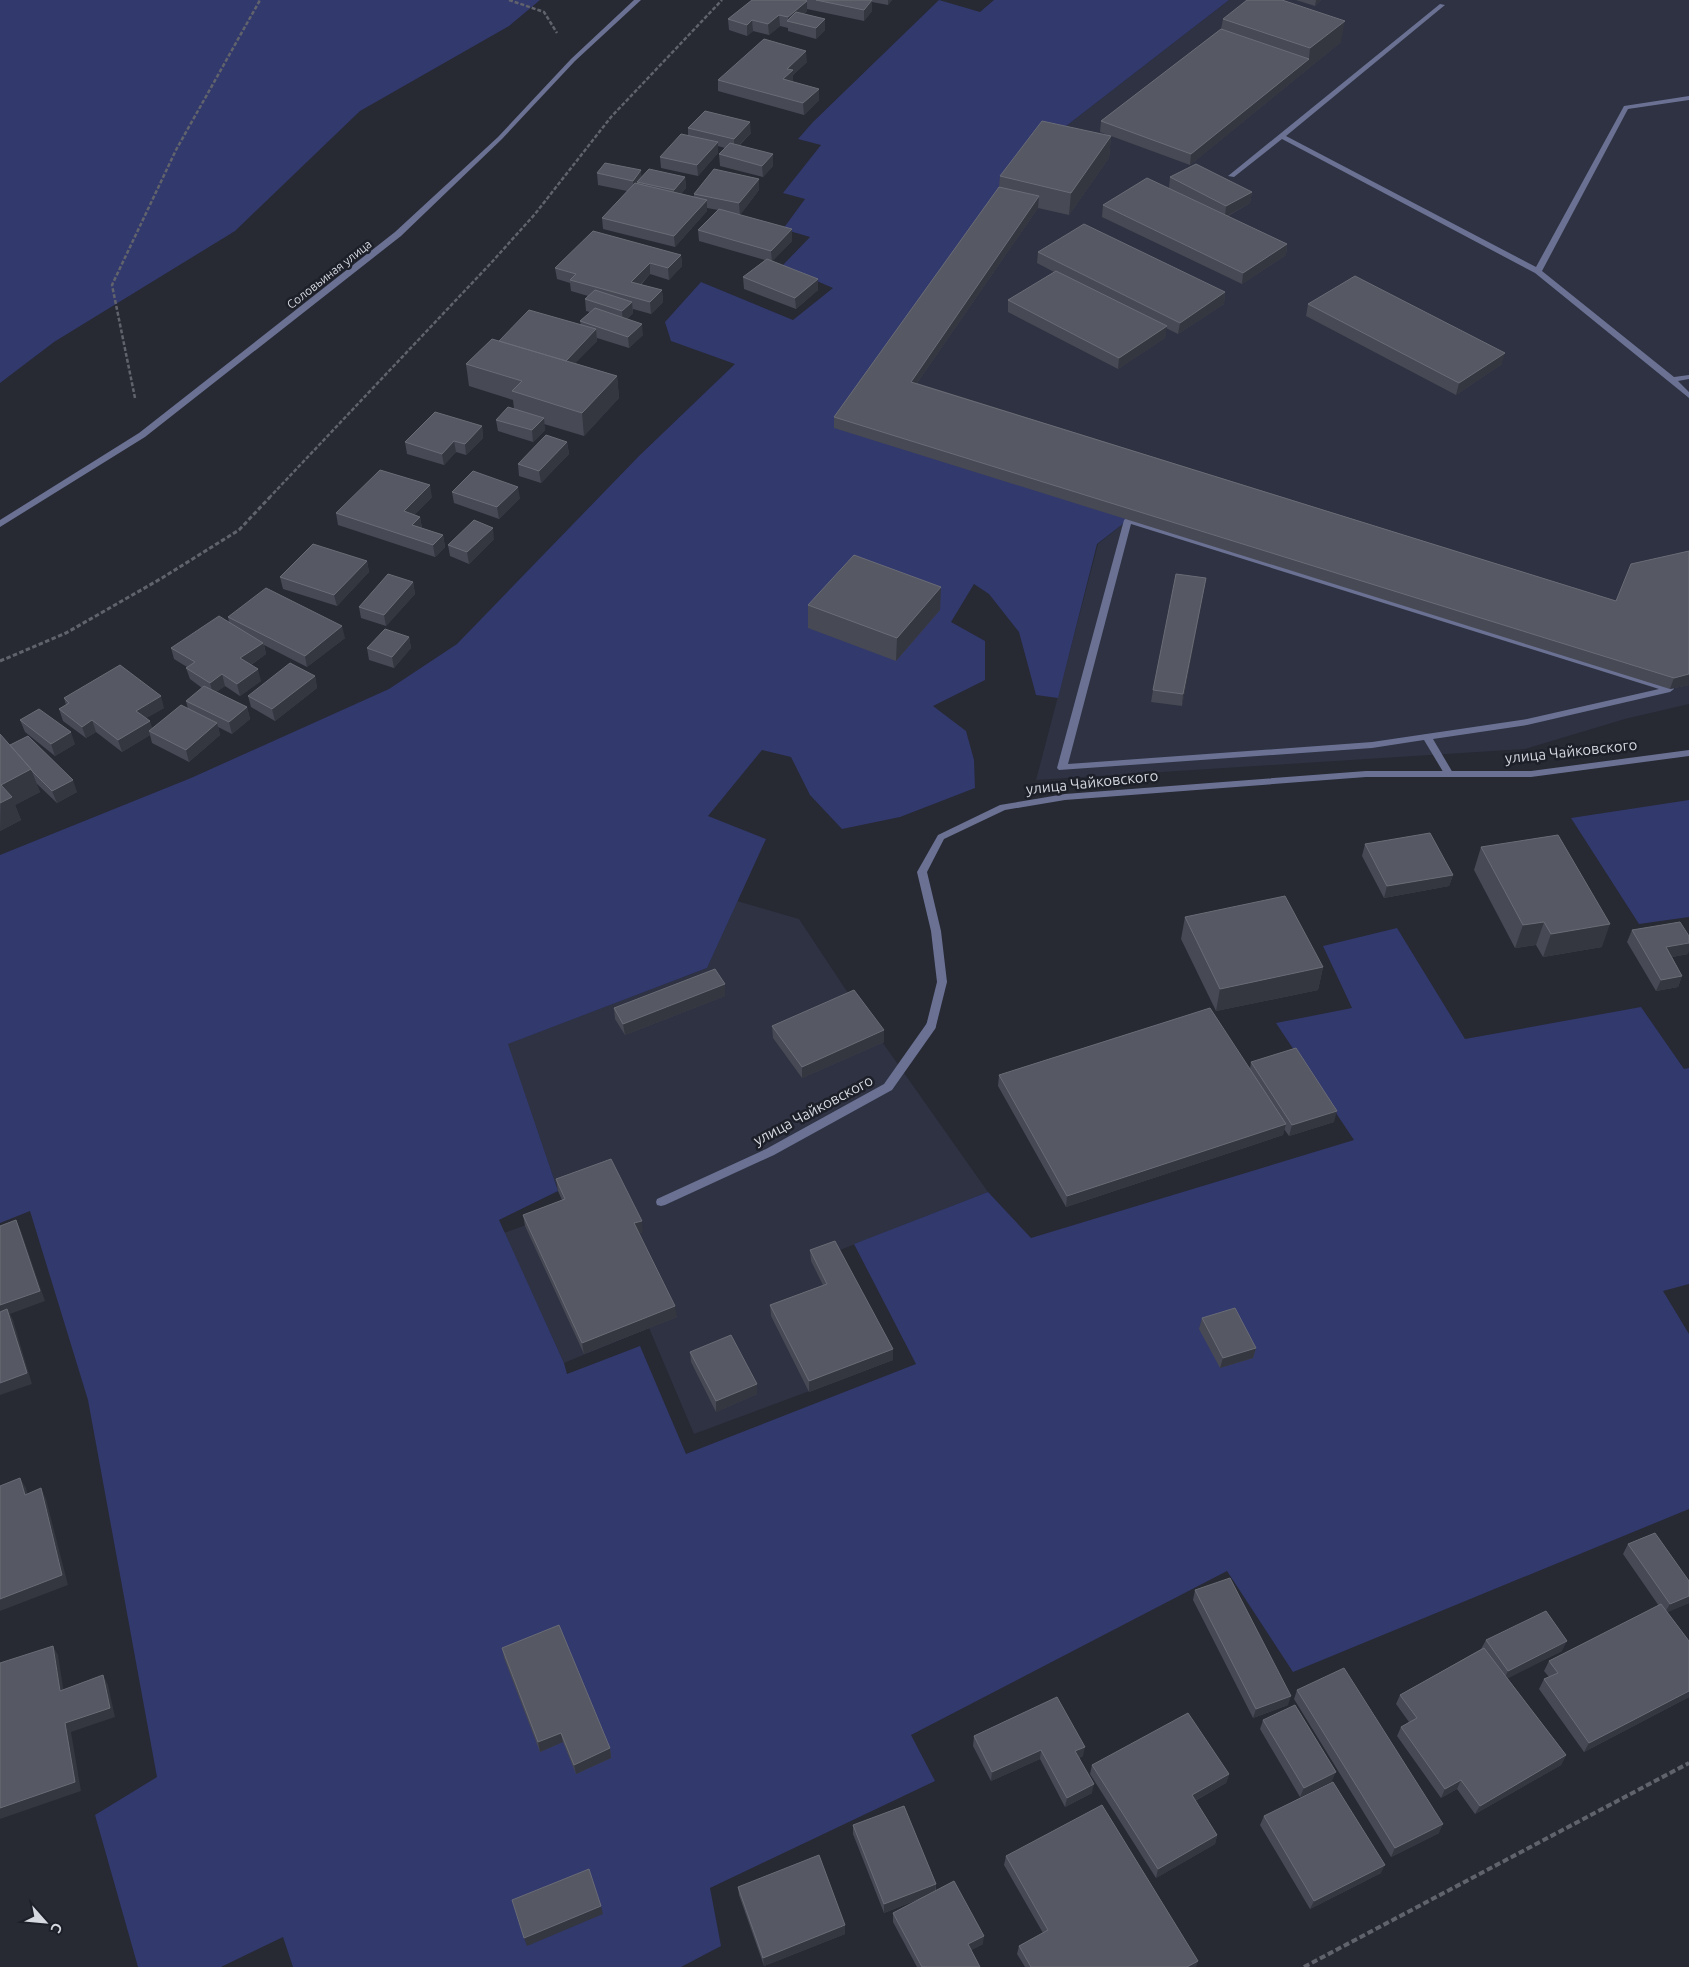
<svg xmlns="http://www.w3.org/2000/svg" width="1689" height="1967" viewBox="0 0 1689 1967" font-family="Ubuntu,sans-serif">
	<rect width="100%" height="100%" fill="#272933"/>
	<path fill="#2e3242" d="M1229 0H1689V704L1625 719 1525 749 1036 780 1098 544 1128 520 834 428 1061 130Z
		M737 901 799 919 854 1002 988 1192 835 1252 893 1360 694 1434 649 1328 564 1363 504 1233 567 1210 558 1191 507 1044 707 968Z"/>
	<path fill="#32396c" d="M0 0H540L509 26 360 111 235 231 54 342 0 383Z
		M939 0 980 12 994 0H1229L1061 130 869 381 1128 520 1097 544 1058 698 1036 695 1019 632 989 594 974 584 951 622 985 641V680L933 706 966 731 974 760 975 788 900 817 842 829 810 795 791 757 762 750 708 816 766 839 707 968 508 1044 558 1191 499 1220 564 1363 567 1374 640 1346 686 1454 916 1364 854 1244 988 1192 1031 1238 1354 1140 1276 1023 1352 1008 1323 946 1397 928 1465 1039 1641 1007 1684 1069 1689 1068V1284L1663 1291 1689 1334V1509L1293 1672 1227 1571 911 1735 935 1781 710 1888 721 1946 681 1967H293L283 1937 221 1967H138L95 1815 157 1777 88 1400 30 1211 0 1223V855L191 778 389 689 457 644 639 456 735 364 671 341 665 322 701 282 793 320 833 288 782 266 810 237 783 229 805 199 783 193 821 145 798 139 813 122Z
		M1689 800V917L1639 924 1571 818Z"/>
	<g fill="none" stroke-linecap="round" stroke-linejoin="round">
		<path stroke="#61636c" stroke-width="2.5" stroke-dasharray="4 2" stroke-linecap="butt" d="M509 0 544 12 557 33
			M135 398 112 285 176 150 260 0
			M269 498 491 263 535 214 611 117 722 0"/>
		<path stroke="#61636c" stroke-width="3" stroke-dasharray="4.5 2.5" stroke-linecap="butt" d="M0 661 66 633 162 578 239 530 270 497"/>
		<path stroke="#61636c" stroke-width="4" stroke-dasharray="6 3" stroke-linecap="butt" d="M1304 1967 1689 1763"/>
		<path fill="#6a7193" fill-rule="evenodd" d="M1440 4 1445 5 1286 136 1536 267 1624 106 1689 96V100L1628 109 1542 271 1674 377 1689 375V379L1678 381 1689 392V398L1535 273 1282 139 1234 177 1228 176Z
			M1128 517 1673 687 1674 689 1670 692 1527 725 1433 739 1453 773 1448 776 1445 775 1424 740 1372 748 1059 770 1057 768 1124 520ZM1131 524 1659 689 1527 719 1372 742 1068 764Z
			M931 1022 935 1023 936 1026 935 1029 892 1090 774 1155 665 1205 661 1206 657 1205 656 1202 657 1199 766 1149 884 1084 927 1023Z"/>
		<path fill="#6a7193" fill-rule="evenodd" d="M634 0H641L575 61 502 139 401 236 145 437 0 527V520L139 433 395 232 498 137 571 59Z
			M1689 750V756L1531 777H1366L1065 800 1005 810 944 839 927 872 941 931 947 982 936 1026 935 1029H927L926 1026 937 982 931 931 917 872 938 835 1000 805 1065 794 1366 771H1531Z"/>
	</g>
	<path fill="#474954" d="M752 0H892L888 5 872 2V11L864 21 807 9V11L804 14 825 19V30L816 39 788 31V28L780 26 769 35 753 31 747 36 729 30 728 19Z
		M1296 0H1321L1315 6Z
		M1223 19 1341 42 1190 165 1111 136 1109 158 1069 215 1038 208 917 383 1616 601 1689 551V685L1670 689 834 428V417L999 187 1000 176 1108 135 1100 132 1101 121 1221 29Z
		M807 62 793 75 792 82 819 100 804 115 718 91V80Z
		M688 128 751 133 739 146 773 166 763 177 720 166 719 154 725 148 718 146V153L698 176 661 168 660 157 688 136Z
		M597 173 642 177H685L686 188 681 194 694 197V194L759 190 740 215 792 241 772 261 818 279V290L796 309 744 289 743 277 765 260 699 241 698 230 718 210 707 208V211L675 247 603 229 602 218 627 191 598 185Z
		M1170 177 1252 192 1250 203 1228 216 1287 244 1286 255 1242 284 1102 217 1103 205 1169 188Z
		M1038 252 1225 292 1224 304 1178 334 1166 328 1165 338 1118 369 1008 312V300L1054 272 1037 263Z
		M681 255 682 266 669 280 650 274 641 285 662 290 663 302 651 314 633 309V313L627 319 643 335 629 348 597 338V341L575 363 617 376 619 398 584 436 544 424 545 430 533 442 498 431 496 420 514 409 513 400 469 386 466 364 499 341 581 325 580 321 590 312 586 311 585 299 588 296 571 291 570 283 557 279 555 268Z
		M1308 304 1502 364 1456 395 1306 316Z
		M482 426 483 438 466 455 456 452 444 465 407 454 405 442Z
		M567 442 569 454 541 483 519 476 518 464Z
		M452 492 520 498 499 519 454 503Z
		M432 497 414 515 420 517 422 528 443 535 445 547 435 557 338 525 336 513Z
		M494 539 469 564 450 556 448 545Z
		M367 561 369 572 337 606 283 589 280 577Z
		M1206 578 1182 706 1151 702 1153 690Z
		M413 582 415 594 386 626 361 618 359 607Z
		M808 605 940 610 896 661 808 628Z
		M228 617 345 638 307 667 264 645 266 654 251 665 261 681 240 696 225 686 216 692 247 707 250 719 232 734 218 727 220 735 189 762 152 743 150 735 122 752 96 732 86 738 63 721 59 709 66 705 64 698 164 708 146 718 152 728 188 709 186 701 202 688 190 679 186 668 187 667 174 659 171 648 229 622Z
		M409 637 411 648 394 668 369 660 367 648Z
		M315 676 317 688 275 721 251 707 248 696Z
		M20 720 75 744 55 756 25 732Z
		M0 734 10 745 77 792 57 803 36 783 40 792 15 805 21 820 0 831Z
		M1365 844 1453 875 1449 886 1384 898 1362 856Z
		M1481 847 1602 947 1543 957 1536 945 1515 948 1474 870Z
		M1185 917 1323 967 1318 990 1216 1011 1181 939Z
		M1632 930 1688 954 1672 957 1682 976 1678 987 1656 991 1627 942Z
		M725 996 625 1035 615 1019 614 1008Z
		M772 1026 884 1042 802 1078 773 1038Z
		M1251 1062 1334 1122 1289 1136 1284 1129 1283 1135 1066 1207 998 1086 999 1075 1250 1069Z
		M556 1179 643 1232 639 1233 677 1317 584 1354 525 1226 523 1215 562 1200 558 1191Z
		M810 1250 893 1360 809 1392 771 1316 770 1305 823 1285 811 1261Z
		M1202 1318 1256 1348 1253 1358 1220 1368 1199 1329Z
		M690 1352 757 1384V1394L716 1412 691 1362Z
		M1628 1544 1689 1603 1667 1612 1689 1641V1697L1584 1752 1539 1689 1544 1679 1549 1677 1544 1671 1549 1661 1659 1606 1623 1554Z
		M1195 1590 1288 1705 1253 1718 1193 1600Z
		M1486 1640 1562 1651 1507 1678 1566 1755 1561 1765 1475 1814 1457 1789 1441 1798 1397 1736 1401 1727 1409 1722 1396 1704 1400 1695 1481 1649Z
		M502 1648 610 1748 611 1758 576 1774 563 1742 540 1752 504 1658Z
		M1297 1690 1439 1833 1391 1857 1294 1699Z
		M1263 1720 1332 1781 1300 1797 1260 1729Z
		M974 1736 1083 1756 1079 1758 1092 1793 1065 1807 1040 1759 991 1781 973 1746Z
		M1092 1765 1229 1774 1226 1783 1195 1801 1217 1835 1215 1844 1156 1878 1090 1774Z
		M1264 1816 1381 1873 1310 1909 1260 1825Z
		M853 1825 936 1884V1891L983 1944 971 1950 980 1967H917L893 1922V1913L924 1897 884 1913 853 1834Z
		M1006 1856 1196 1967H1025L1017 1954 1019 1946 1043 1933 1004 1865Z
		M738 1887 845 1925V1934L764 1966 739 1895Z"/>
	<path fill="#343640" d="M872 0V11L864 21V10Z
		M888 0H892L888 5Z
		M1316 0H1321L1315 6Z
		M807 1V11L794 22 788 21V17Z
		M779 15 780 26 769 35 768 24Z
		M825 19V30L816 39V28Z
		M752 20 753 31 747 36V25Z
		M1345 21 1341 42 1190 165 1191 154 1309 59 1310 48Z
		M806 51 807 62 793 75V81L783 90V79L787 69Z
		M819 89V100L804 115 803 103Z
		M750 122 751 133 734 150V139Z
		M1111 136 1109 158 1069 215 1071 193Z
		M718 142V153L698 176 697 165Z
		M773 154V166L763 177 762 166Z
		M641 170 642 181 637 182 638 187 634 192 633 181Z
		M685 177 686 188 675 201 674 190Z
		M759 179V190L740 215 739 203Z
		M1252 192 1250 203 1225 217 1226 206Z
		M1039 196 1038 208 910 393 911 382Z
		M707 200V211L675 247 674 236Z
		M792 229V241L772 262 771 251Z
		M1287 244 1286 255 1242 284 1243 273Z
		M681 255 682 266 669 280 668 268Z
		M650 263V274L632 293 631 282Z
		M818 279V290L796 309 795 298Z
		M662 290 663 302 651 314 650 302Z
		M1225 292 1224 304 1178 334 1180 323Z
		M632 302 633 313 623 323 622 311Z
		M642 324 643 335 629 348 628 337Z
		M1167 326 1165 338 1118 369 1119 358Z
		M596 329 597 341 564 375 563 363Z
		M1505 353 1502 364 1456 395 1459 383Z
		M617 376 619 398 584 436 582 413Z
		M544 418 545 430 533 442 532 430Z
		M482 426 483 438 466 455 465 444Z
		M454 441 456 452 444 465 442 454Z
		M567 442 569 454 541 483 539 471Z
		M430 485 432 497 406 523 404 511Z
		M518 487 520 498 499 519 497 507Z
		M420 517 422 528 412 525Z
		M493 528 494 539 469 564 467 552Z
		M443 535 445 547 435 557 433 545Z
		M367 561 369 572 337 606 334 595Z
		M1206 578 1204 590 1182 706 1183 694Z
		M413 582 415 594 386 626 384 615Z
		M941 587 940 610 896 661 897 638Z
		M342 626 345 638 307 667 305 656Z
		M409 637 411 648 394 668 392 657Z
		M263 643 266 654 243 670 240 658Z
		M258 669 261 681 240 696 237 684Z
		M222 674 225 686 213 694 210 683Z
		M1689 674V685L1670 689 1674 678Z
		M315 676 317 688 275 721 272 709Z
		M161 696 164 708 140 722 136 711Z
		M247 707 250 719 232 734 229 722Z
		M92 720 96 732 86 738 82 727Z
		M150 721 154 733 149 731 150 735 122 752 118 740Z
		M217 723 220 735 189 762 186 750Z
		M71 732 75 744 55 756 51 744Z
		M31 769 40 792 15 805 21 820 0 831 1 785Z
		M73 780 77 792 57 803 52 791Z
		M1453 875 1449 886 1384 898 1387 886Z
		M1544 922 1536 945 1515 948 1523 925Z
		M1610 924 1602 947 1543 957 1551 934Z
		M1689 943V951L1688 954 1661 959 1666 947Z
		M1323 967 1318 990 1216 1011 1220 989Z
		M1682 976 1678 987 1656 991 1661 980Z
		M725 984V996L625 1035 623 1024Z
		M884 1030V1042L802 1078V1067Z
		M1337 1111 1334 1122 1289 1136 1292 1125Z
		M1286 1124 1283 1135 1066 1207 1067 1196Z
		M16 1220 21 1231 45 1301 10 1314 13 1320 32 1384 0 1395V1305Z
		M642 1221 643 1232 636 1234 634 1223Z
		M675 1306 677 1317 584 1354 582 1343Z
		M1256 1348 1253 1358 1220 1368 1223 1358Z
		M893 1349V1360L809 1392V1381Z
		M757 1384V1394L716 1412V1401Z
		M20 1478 26 1488 30 1505 25 1495Z
		M41 1488 46 1499 68 1585 0 1611V1599Z
		M1689 1596V1603L1664 1614 1670 1604Z
		M1567 1641 1562 1651 1503 1681 1508 1671Z
		M53 1646 58 1655 65 1700 60 1691Z
		M103 1675 108 1685 115 1717 71 1732 81 1791 0 1819V1808L65 1723Z
		M1689 1691V1697L1584 1752 1589 1743Z
		M1291 1696 1288 1705 1253 1718 1256 1709Z
		M561 1733 563 1742 540 1752 538 1742Z
		M1085 1747 1083 1756 1074 1760 1075 1751Z
		M610 1748 611 1758 576 1774 574 1765Z
		M1041 1750 1040 1759 991 1781 992 1772Z
		M1566 1755 1561 1765 1475 1814 1480 1806Z
		M1336 1772 1332 1781 1300 1797 1304 1788Z
		M1229 1774 1226 1783 1189 1804 1192 1795Z
		M1461 1780 1457 1789 1441 1798 1445 1789Z
		M1094 1784 1092 1793 1065 1807 1067 1798Z
		M1443 1824 1439 1833 1391 1857 1395 1848Z
		M1217 1835 1215 1844 1156 1878 1158 1869Z
		M1385 1865 1381 1873 1310 1909 1314 1901Z
		M936 1884 935 1892 884 1913V1904Z
		M601 1906 603 1914 527 1946 524 1938Z
		M845 1925V1934L764 1966 763 1958Z
		M984 1936 983 1944 967 1952 968 1944Z
		M1198 1961 1196 1967H1187Z"/>
	<path fill="#565863" stroke="#6a6c76" d="M752 0H805L807 1 788 17 779 15 768 24 752 20 747 25 728 19Z
		M816 0H872L864 10Z
		M1247 0H1282L1345 21 1310 48 1223 19Z
		M796 12 825 19 816 28 787 21Z
		M1221 29 1309 59 1191 154 1101 121Z
		M764 39 806 51 787 69 793 70 783 79 819 89 803 103 718 80Z
		M705 111 750 122 734 139 688 128Z
		M1042 121 1111 136 1071 193 1000 176Z
		M681 134 718 142 697 165 660 157Z
		M730 143 773 154 762 166 719 154Z
		M605 163 641 170 633 181 597 173Z
		M1196 164 1252 192 1226 206 1170 177Z
		M649 169 685 177 674 190 637 182Z
		M714 169 759 179 739 203 694 194Z
		M1147 178 1287 244 1243 273 1103 205Z
		M635 183 707 200 674 236 602 218Z
		M999 187 1039 196 911 382 1616 601 1631 564 1689 551V674L1674 678 834 417Z
		M719 209 792 229 771 251 698 230Z
		M1084 224 1225 292 1180 323 1038 252Z
		M593 231 681 255 668 268 650 263 631 282 662 290 650 302 570 280 576 274 555 268Z
		M767 259 818 279 795 298 743 277Z
		M1056 271 1167 326 1119 358 1008 300Z
		M1355 276 1505 353 1459 383 1308 304Z
		M595 290 632 302 622 311 585 299Z
		M595 308 642 324 628 337 580 321Z
		M529 310 596 329 566 361 499 341Z
		M492 339 617 376 582 413 512 391 522 381 466 364Z
		M508 407 544 418 532 430 496 420Z
		M435 412 482 426 465 444 454 441 442 454 405 442Z
		M546 435 567 442 539 471 518 464Z
		M380 470 430 485 404 511 420 517 412 525 443 535 433 545 336 513Z
		M473 471 518 487 497 507 452 492Z
		M474 520 493 528 467 552 448 545Z
		M313 544 367 561 334 595 280 577Z
		M854 555 941 587 897 638 808 605Z
		M388 574 413 582 384 615 359 607Z
		M1176 574 1206 578 1183 694 1153 690Z
		M266 588 342 626 305 656 228 617Z
		M219 616 263 643 240 658 258 669 237 684 222 674 210 683 186 668 195 662 171 648Z
		M385 629 409 637 392 657 367 648Z
		M290 663 315 676 272 709 248 696Z
		M120 665 161 696 136 711 150 721 118 740 92 720 82 727 59 709 69 703 64 698Z
		M204 686 247 707 229 722 186 701Z
		M181 705 217 723 186 750 149 731Z
		M39 709 71 732 51 744 20 720Z
		M0 734 31 769 1 785 12 797 0 803Z
		M28 736 73 780 52 791 32 771 31 769 10 745Z
		M1430 833 1453 875 1387 886 1365 844Z
		M1558 835 1610 924 1551 934 1544 922 1523 925 1481 847Z
		M1285 896 1323 967 1220 989 1185 917Z
		M1680 922 1689 936V943L1666 947 1682 976 1661 980 1632 930Z
		M715 969 725 984 623 1024 614 1008Z
		M854 990 884 1030 802 1067 772 1026Z
		M1210 1008 1286 1124 1067 1196 999 1075Z
		M1296 1048 1337 1111 1292 1125 1251 1062Z
		M611 1159 642 1221 634 1223 675 1306 582 1343 523 1215 565 1199 556 1179Z
		M16 1220 40 1291 0 1305V1226Z
		M835 1241 893 1349 809 1381 770 1305 827 1284 810 1250Z
		M1235 1308 1256 1348 1223 1358 1202 1318Z
		M7 1309 27 1373 0 1383V1312Z
		M731 1335 757 1384 716 1401 690 1352Z
		M20 1478 25 1495 41 1488 62 1575 0 1599V1486Z
		M1655 1533 1689 1581V1596L1670 1604 1628 1544Z
		M1230 1578 1291 1696 1256 1709 1195 1590Z
		M1661 1604 1689 1641V1691L1589 1743 1544 1679 1558 1673 1549 1661Z
		M1546 1611 1567 1641 1508 1671 1486 1640Z
		M559 1625 610 1748 574 1765 561 1733 538 1742 502 1648Z
		M53 1646 60 1691 103 1675 110 1708 65 1723 75 1782 0 1808V1663Z
		M1484 1648 1566 1755 1480 1806 1461 1780 1445 1789 1401 1727 1417 1718 1400 1695Z
		M1344 1668 1443 1824 1395 1848 1297 1690Z
		M1057 1697 1085 1747 1075 1751 1094 1784 1067 1798 1041 1750 992 1772 974 1736Z
		M1295 1705 1336 1772 1304 1788 1263 1720Z
		M1188 1713 1229 1774 1192 1795 1217 1835 1158 1869 1092 1765Z
		M1333 1782 1385 1865 1314 1901 1264 1816Z
		M1102 1805 1198 1961 1187 1967H1031L1019 1946 1048 1930 1006 1856Z
		M904 1806 936 1884 884 1904 853 1825Z
		M819 1855 845 1925 763 1958 738 1887Z
		M589 1869 601 1906 524 1938 512 1900Z
		M954 1881 984 1936 968 1944 980 1967H922L893 1913Z"/>
	<g text-anchor="middle" dominant-baseline="central" stroke-width="5" stroke-linejoin="round" paint-order="stroke">
		<g font-size="12" fill="#d7d9e0" stroke="#1d1f29">
			<text transform="translate(329 274) rotate(-38)">Соловьиная улица</text>
		</g>
		<g font-size="15" fill="#d7d9e0" stroke="#1d1f29">
			<text transform="translate(1571 751) rotate(-6)">улица Чайковского</text>
			<text transform="translate(1092 782) rotate(-6)">улица Чайковского</text>
			<text transform="translate(813 1110) rotate(-28)">улица Чайковского</text>
		</g>
	</g>
	<g transform="translate(45 1922) rotate(117)" stroke="#1d1f29" stroke-width="4" paint-order="stroke">
	<path d="M0-4L9 19L0 12L-9 19Z" fill="#d7d9e0"/>
	<text y="-8" font-size="14" font-weight="bold" text-anchor="middle" fill="#d7d9e0">С</text>
	</g>
</svg>
